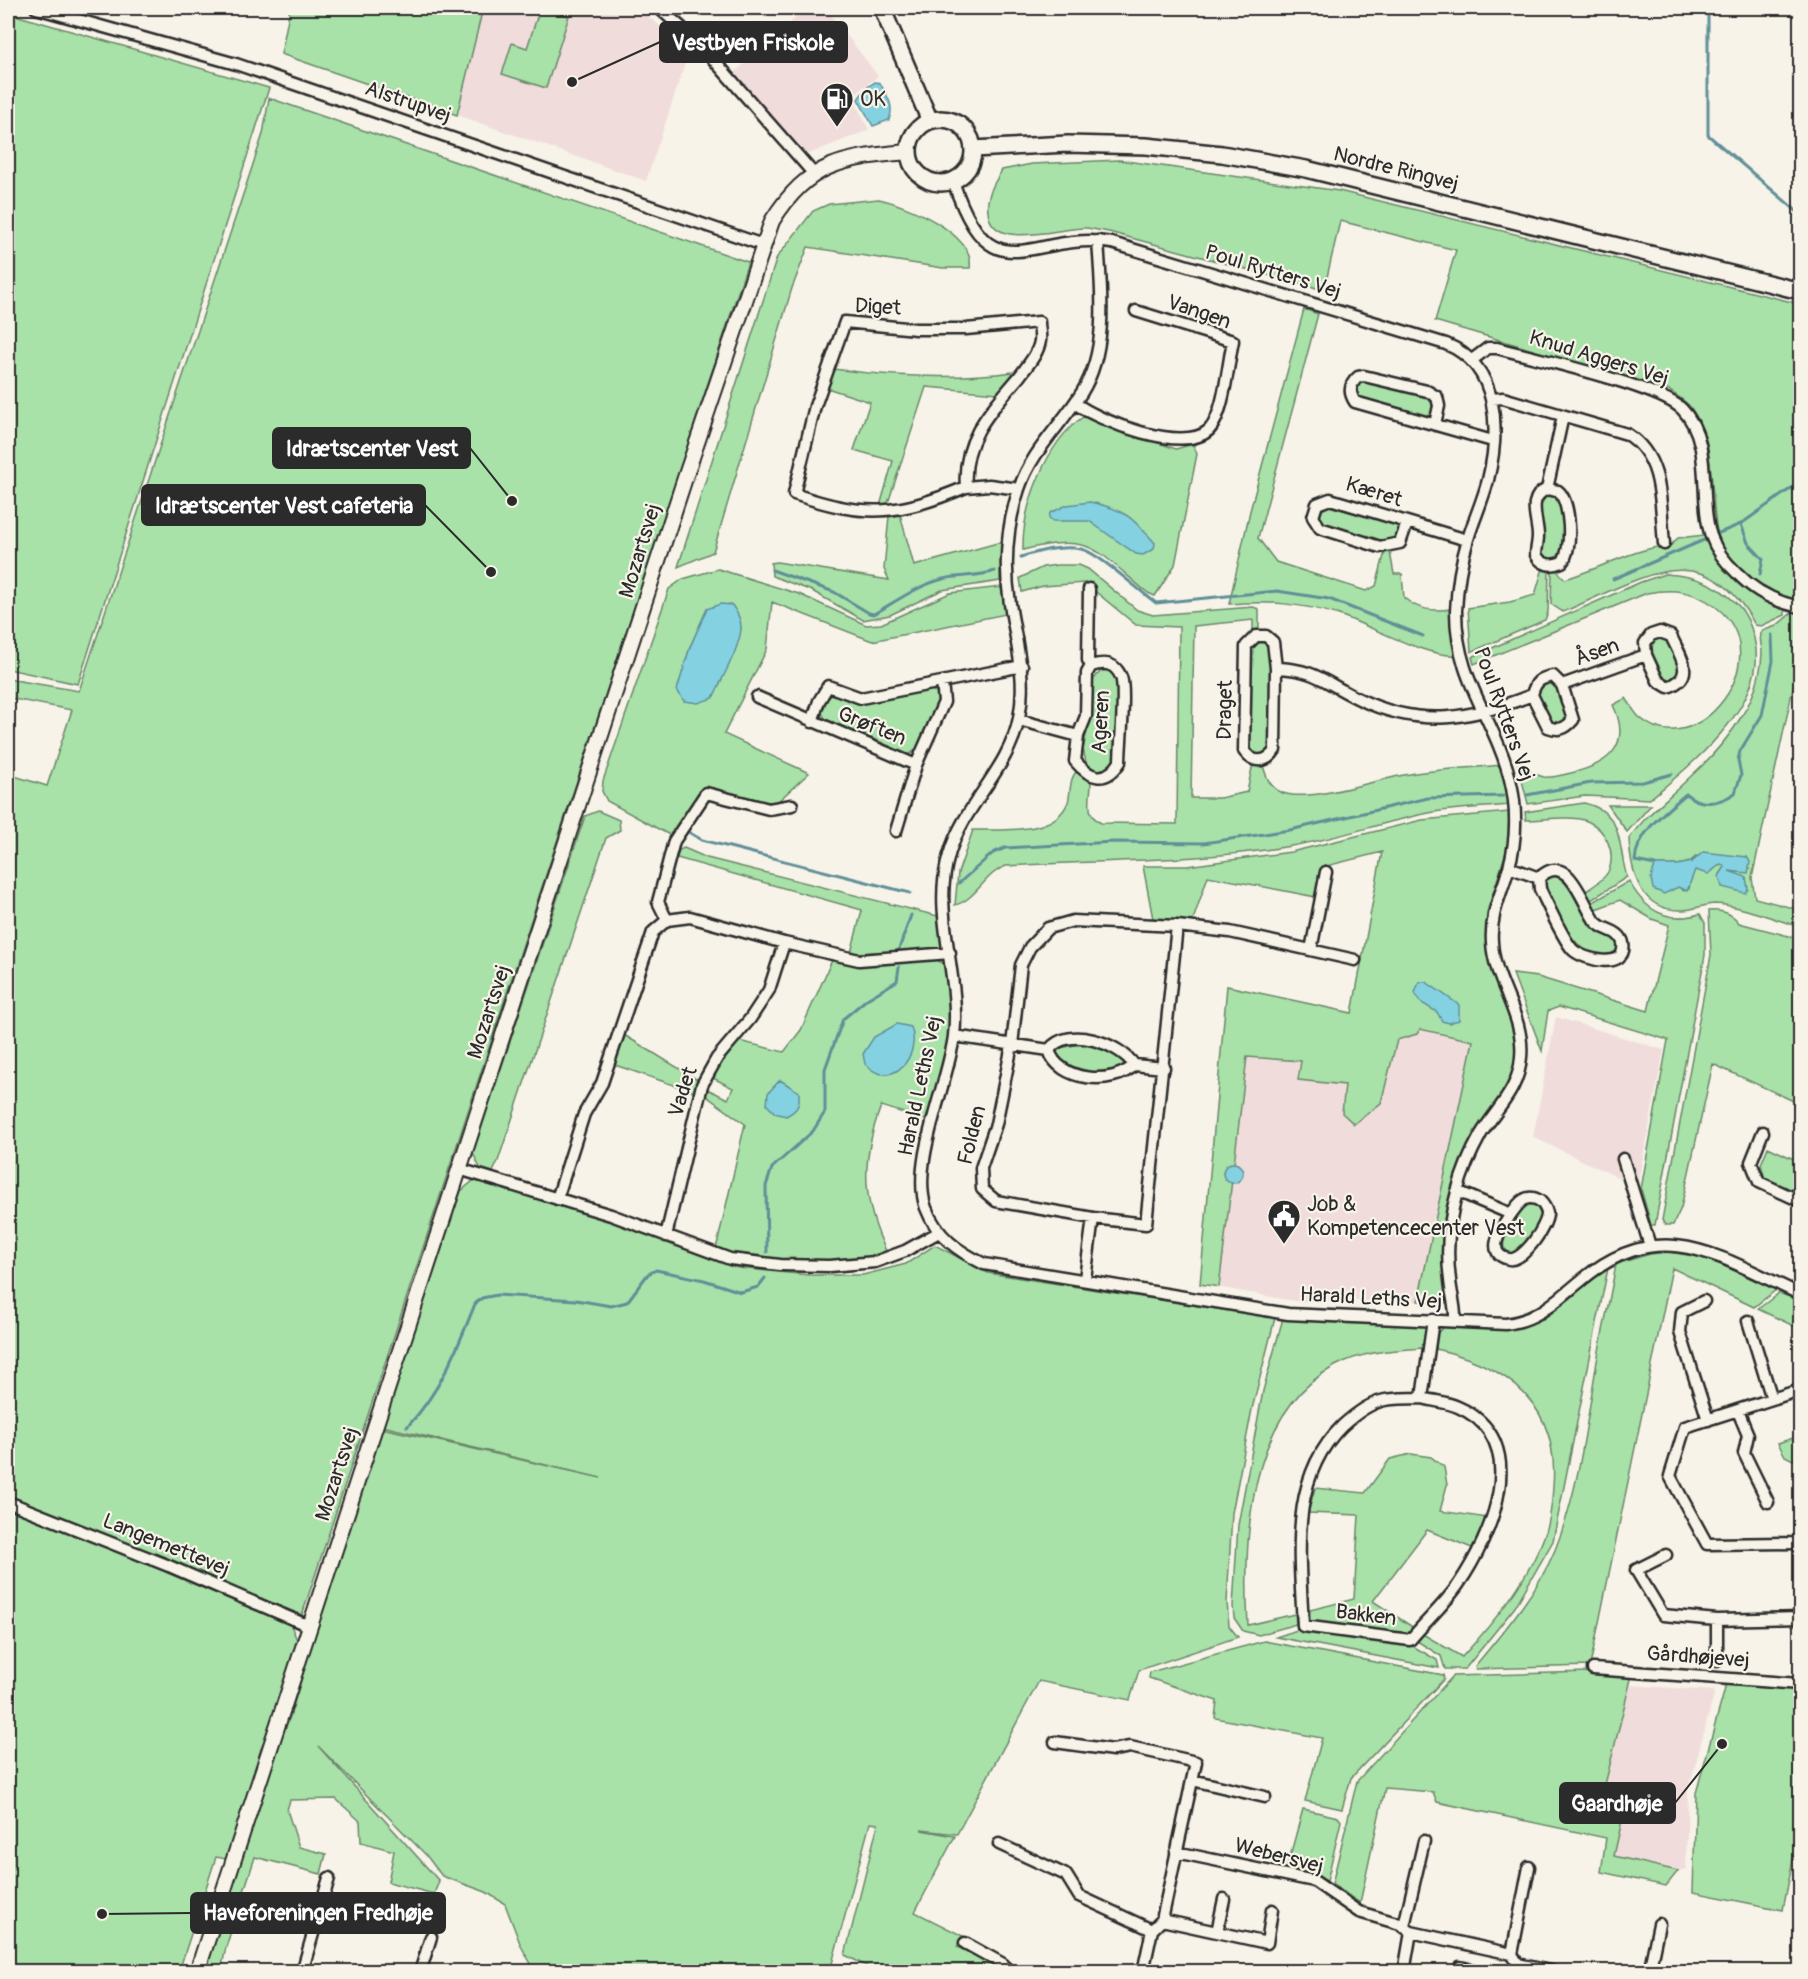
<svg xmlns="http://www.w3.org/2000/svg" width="1808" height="1979" viewBox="0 0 1808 1979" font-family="Pangolin,sans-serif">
	<rect width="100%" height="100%" fill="#f7f3e8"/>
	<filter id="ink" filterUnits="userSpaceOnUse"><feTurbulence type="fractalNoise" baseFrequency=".0167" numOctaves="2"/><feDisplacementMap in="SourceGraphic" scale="12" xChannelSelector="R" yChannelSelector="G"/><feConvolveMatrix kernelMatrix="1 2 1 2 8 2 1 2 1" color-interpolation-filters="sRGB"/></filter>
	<g filter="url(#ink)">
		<path fill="#f0dddb" d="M483 8H637L690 49 646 181 457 115Z
			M807 8H826L878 76 852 96 869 130 806 155 734 73Z
			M1227 986 1473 1041 1418 1301H1294L1200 1284Z
			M1556 1017 1664 1050 1638 1182 1625 1181 1533 1137Z
			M1630 1685 1715 1691 1688 1792 1686 1869 1678 1871 1614 1856 1625 1808 1601 1801Z"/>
		<path fill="#a8e2a8" stroke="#6a866a" stroke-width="1.5" fill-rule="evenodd" d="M290 8H483L457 115 281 54Z
			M540 8 569 16 546 88 502 74 512 43 527 48Z
			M8 13 269 88 78 684 8 669Z
			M269 98 748 262 302 1615 8 1496V774L47 786 72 710 8 698V679L79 691 263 134Z
			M1119 160 1339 191 1800 304V601C1764 594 1721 565 1716 525 1710 486 1715 443 1691 408 1686 401 1676 396 1669 390L1435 321 1456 250 1340 221 1324 290 1109 232C1102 231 1094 229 1086 228 1060 227 998 250 989 217 984 199 993 185 1002 170L1032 164Z
			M879 199C906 205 975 233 970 268H943L808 247 792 288 713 552 678 567 777 257 813 211 829 204Z
			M1304 309 1318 314 1258 538 1276 562 1366 591 1376 586 1385 552H1390L1394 574H1402L1404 598C1420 611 1432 611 1452 609L1457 655C1427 658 1369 625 1339 615 1302 603 1268 601 1229 604L1250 511Z
			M833 369C894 377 952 380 1014 372L998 393 926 387 887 506H880L893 461 854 450 870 402 827 388Z
			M1364 380 1427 395 1435 403 1432 414 1427 418 1364 401 1356 393 1358 384Z
			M1083 417 1176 449 1193 444 1197 454 1175 565 1155 596 1148 593C1097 552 1093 531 1023 550 1022 507 1046 442 1083 417Z
			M1547 494 1555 495C1567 512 1572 546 1556 560L1546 559 1541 554 1539 503Z
			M1329 506 1396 524 1400 528 1399 537 1387 544 1326 527 1320 516 1322 510Z
			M900 514 914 566 1001 542 1000 581 942 590 890 615 863 620 812 591 772 576 771 563 777 562 889 580 884 569 889 516Z
			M1705 535 1709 536 1713 548 1785 608V615L1761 626 1755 625C1704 531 1638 580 1563 612L1551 604 1552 570 1555 569 1565 579C1600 569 1634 548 1671 545L1678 538Z
			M1057 565H1079L1088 569 1137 610 1153 615 1253 607 1259 609V632L1253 633V620L1194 626 1191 798H1220L1247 792 1253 763 1263 765C1266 777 1270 788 1283 793 1312 803 1379 778 1410 774 1441 769 1472 768 1502 765L1510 805C1481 808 1451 808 1424 814 1379 823 1336 839 1291 846 1197 862 1102 860 1006 866 985 873 976 900 955 905L958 873 973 830C1002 829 1055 836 1068 802 1071 792 1069 778 1077 771L1091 782C1091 799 1084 814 1101 823L1177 824 1179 627 1136 625 1085 583 1043 586 1022 592 1020 578 1043 567Z
			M1543 568 1549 569 1548 612 1545 620 1471 652 1468 608 1510 602 1535 595Z
			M718 569 799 594 866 625 881 624 950 593 1001 587 1006 614 872 641 772 602 767 649 724 734 809 773 775 804H765L704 787 673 837 607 801 602 791 603 781 669 589 683 579ZM707 609 741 628 713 698 678 690 690 647Z
			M1665 574C1696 576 1716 583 1738 605 1747 615 1751 625 1754 638 1771 702 1693 763 1650 799L1585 796 1528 804 1518 765C1526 770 1535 775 1544 777 1553 778 1562 775 1571 773 1610 764 1632 745 1613 705L1626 698C1630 704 1634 712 1639 717 1695 768 1782 658 1716 607 1694 591 1674 588 1647 593L1474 664 1472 657 1641 582Z
			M1795 610 1800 611V655L1752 878 1755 898 1800 910V927C1777 920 1738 905 1715 904 1704 904 1694 910 1683 910 1640 912 1631 873 1629 839 1646 814 1669 798 1690 777 1710 759 1729 738 1743 714 1754 697 1761 674 1762 653 1762 645 1758 638 1762 631L1776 626ZM1696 856 1750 869 1743 873 1731 870 1730 874 1719 876 1725 867 1724 865 1717 866 1710 873 1695 870 1691 876 1689 889 1684 891 1678 887 1673 889 1655 865C1667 865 1689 868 1696 856Z
			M1656 638C1674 635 1684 667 1676 680L1663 681 1649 651Z
			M1263 639 1272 644 1270 751 1261 756 1253 754 1248 747 1251 644Z
			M1109 670 1118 675V762L1101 774 1087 767 1083 749 1090 717 1092 681 1101 671Z
			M1544 680 1556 683 1567 718 1566 722 1557 725 1549 722 1537 692Z
			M928 688 937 693 939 699 918 748 907 756 827 721 821 712 825 700 834 694 852 699Z
			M1584 803C1626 813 1617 846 1627 877L1588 902 1583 893C1592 887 1603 881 1608 872 1617 853 1606 829 1587 821 1570 815 1544 820 1526 820L1525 812Z
			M1608 805H1651L1627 832Z
			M598 811 619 820 620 830 606 838 498 1161 493 1172 480 1168 473 1153 585 816Z
			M1509 812 1508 846 1487 912 1486 945 1518 1044 1514 1076 1457 1180 1449 1303 1418 1301 1473 1041 1420 1029 1417 1034 1397 1040 1381 1103 1354 1124 1342 1113 1345 1085 1298 1080 1301 1061 1247 1057 1219 1287 1200 1284 1227 986 1352 1013 1382 852 1322 867 1316 897 1208 876 1192 923 1153 919 1143 866H1187L1291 852 1422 820Z
			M684 848 707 858 938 916 944 942 939 950 932 951 851 953 862 910 677 858 679 850Z
			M1552 873 1565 877 1590 923 1616 938 1618 947 1613 955C1572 962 1558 912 1542 882Z
			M1629 881C1644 910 1666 924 1700 914L1705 923V955L1655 1225H1651L1641 1189 1668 1040 1559 1007 1548 1011 1542 1051 1513 974 1538 977 1648 1011 1669 925 1652 919 1620 900 1593 910 1590 904Z
			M1709 911C1722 910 1732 913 1739 923L1800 939V1104L1713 1064 1681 1208 1673 1225H1665L1662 1220 1711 955Z
			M832 960 855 964 936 960 945 964C947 980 950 995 951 1011 953 1048 939 1087 929 1121L881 1106C860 1163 862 1202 888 1255 848 1270 757 1262 716 1249L745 1124 705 1095V1088L728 1099 733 1088 711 1077 739 1041 784 1052 801 1030Z
			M624 1035 698 1080 694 1092 615 1065Z
			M1087 1043 1117 1052 1125 1063 1124 1067C1107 1078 1066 1074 1056 1054L1059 1048Z
			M1768 1147 1800 1162V1186L1797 1193 1765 1179 1761 1164Z
			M474 1180 604 1219 738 1268 809 1275H863L906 1264 935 1245 988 1273 1275 1318 1252 1409 1232 1513 1227 1602 1229 1626 1238 1637 1139 1670 1130 1700 1039 1681 957 1834 921 1830 955 1836 915 1912 963 1936 957 1947 999 1967 996 1971H876L845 1955 878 1824 870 1823 830 1971H535L521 1946 505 1904 486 1892 442 1876 426 1855 318 1746 439 1881 434 1894 388 1882 394 1851 361 1842 360 1821 336 1799 290 1800 287 1810 299 1847 326 1854 321 1874 255 1857 226 1947 221 1971 199 1972 278 1742 290 1717 333 1574 382 1428 601 1478 382 1426 461 1191Z
			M1528 1204 1538 1206C1549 1221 1529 1240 1520 1252L1511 1254 1504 1248C1501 1233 1514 1210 1528 1204Z
			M1669 1252 1707 1258 1776 1290 1754 1307 1672 1268 1590 1666 1476 1669 1475 1666C1504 1631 1537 1593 1555 1550 1578 1493 1586 1428 1596 1367 1602 1333 1610 1299 1616 1264L1650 1254Z
			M1608 1268 1553 1541 1515 1607 1465 1669H1445L1441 1656 1417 1641 1416 1638 1421 1633 1462 1657C1495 1621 1529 1579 1546 1532 1551 1517 1552 1502 1553 1487 1560 1405 1509 1366 1436 1349L1437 1333 1445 1326C1479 1328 1511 1332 1543 1319Z
			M1779 1293 1800 1301V1329L1758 1309Z
			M1283 1318 1423 1324 1428 1330 1423 1348C1393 1350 1362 1351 1335 1366 1248 1413 1243 1538 1248 1625L1295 1614 1296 1624 1259 1635 1243 1631 1234 1618 1233 1606 1238 1525 1263 1391Z
			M1796 1437 1800 1440V1456L1797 1462 1785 1456 1778 1443Z
			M1411 1454 1431 1457 1444 1467 1447 1485 1440 1511 1488 1518 1472 1548 1427 1530 1373 1601 1414 1628 1400 1637 1310 1624V1610L1354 1599 1359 1515 1308 1513 1315 1488 1365 1493 1390 1459Z
			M8 1507 290 1623 297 1640 226 1859 216 1857 179 1971H8Z
			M1300 1629 1409 1644 1437 1660 1439 1668 1276 1637Z
			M1264 1641 1443 1675 1444 1679 1351 1778 1342 1809 1305 1801 1322 1738 1215 1718 1217 1701 1149 1678 1150 1672Z
			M1589 1672 1632 1675 1601 1801 1625 1807 1614 1856 1678 1871 1666 1886 1601 1872 1606 1838 1437 1802 1433 1792 1385 1788 1360 1903 1332 1884 1357 1781 1453 1676Z
			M1726 1685 1800 1689V1860L1793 1859 1783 1910 1693 1892 1696 1793Z
			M1303 1809 1338 1817 1341 1821 1327 1881 1287 1867Z"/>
		<path fill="#84d2e1" stroke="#608f98" stroke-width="1.5" d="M875 82 880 83C887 96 895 106 889 120L873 126 858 99 867 87Z
			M1090 502C1124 509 1132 517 1155 543L1154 549 1143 555 1136 554 1089 521H1053L1049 518 1050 513 1067 505Z
			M720 604 732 605C737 612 741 619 741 627 741 646 721 680 713 698L698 703 684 701 677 690 690 647 707 609Z
			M1703 852 1747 857 1750 862 1748 873 1729 871 1746 877 1748 889 1745 893 1722 887 1719 876 1725 867 1721 864 1708 874 1695 870 1687 891 1678 887 1664 894 1653 889 1651 878 1655 865H1677L1692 862Z
			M1419 982H1426L1459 1005V1020L1449 1023 1442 1021 1437 1012 1420 1002 1415 993Z
			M897 1024 911 1027C922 1056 891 1092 865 1064L863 1054 874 1037Z
			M780 1080 799 1092C800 1105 798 1110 786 1116L775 1113 767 1105 768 1093Z
			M1223 1173a10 10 0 1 1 20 0a10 10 0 1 1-20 0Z"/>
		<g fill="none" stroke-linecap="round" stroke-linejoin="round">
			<path stroke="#608f98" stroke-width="3" d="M1708 8V135L1800 214
				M1741 524 1748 543 1763 559 1760 574
				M1719 533 1741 524 1800 482
				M1021 557C1040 551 1061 545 1081 549 1099 553 1139 591 1156 603L1277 591 1329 599 1423 636
				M772 570 834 592 869 613 874 614C896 601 919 585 943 579 961 575 978 577 995 571
				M1613 579 1704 540
				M1527 795 1591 783 1643 782 1672 774
				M690 833 702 840 910 893
				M1655 865 1635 861C1636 833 1666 811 1686 794 1701 807 1719 804 1735 793L1741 775 1738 760 1740 751 1762 715 1773 661 1772 635
				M959 883 993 853 1005 848 1114 842 1204 843 1290 830 1428 798 1504 796
				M899 949 911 915
				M8 1210V1212
				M767 1252 766 1186 772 1168 813 1131 825 1112V1069L843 1019 867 999 897 981 899 967
				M407 1427C441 1391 457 1349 475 1304L482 1298 497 1295 576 1300 611 1306 627 1302 648 1274 656 1270 704 1280 741 1292 758 1287 765 1278"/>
			<g stroke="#2b2b2b" stroke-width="15">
				<path id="minor" d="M36 8 236 64 763 245
					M659 8 699 43 813 173
					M953 181C992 299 1031 229 1112 243L1446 344C1500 366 1500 431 1488 480 1483 500 1474 519 1468 539 1461 562 1457 587 1456 611 1456 682 1494 716 1510 779 1517 807 1517 839 1509 867 1502 893 1490 913 1492 942 1494 983 1525 1015 1521 1057 1519 1090 1497 1108 1481 1134 1471 1152 1462 1173 1457 1192 1449 1220 1446 1251 1450 1280 1451 1294 1456 1307 1455 1321
					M1098 241C1101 289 1109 349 1082 392 1061 426 1032 450 1019 489 1007 525 1004 566 1010 604 1016 643 1027 678 1019 718 1009 770 963 805 949 855 931 914 961 975 954 1036 948 1084 910 1164 926 1208 937 1237 958 1251 984 1264L1288 1314 1506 1324C1539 1320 1558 1299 1583 1279 1663 1213 1722 1259 1800 1294
					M1472 360 1488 348H1497C1534 358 1659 386 1682 409 1714 442 1698 497 1711 536 1716 550 1726 563 1737 573 1754 591 1776 602 1800 607
					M1492 399 1503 398 1627 434C1665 458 1660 505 1664 544
					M1075 403C1098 421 1184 454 1209 430 1224 415 1228 363 1233 341L1136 311
					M1435 424 1439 406 1437 397 1427 391 1364 376 1358 377C1349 385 1349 393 1355 402L1489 440H1493
					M966 487C897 516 865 518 794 494L815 406 845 322 916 329H966L1039 322C1039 328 1041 335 1040 341 1038 354 1027 366 1019 377 990 411 962 440 966 487L989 485 1019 489
					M1547 489 1558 491C1571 501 1573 551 1562 562 1551 567 1542 565 1536 555 1536 549 1538 542 1538 536 1538 519 1526 498 1547 489L1563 416
					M1407 523 1400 543 1380 547 1320 528 1313 517 1317 504 1330 499 1467 540
					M1089 589 1088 660 1091 666
					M1276 668 1275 750C1267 763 1253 764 1244 751L1246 646 1256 636H1266L1273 642 1276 668C1316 669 1325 683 1359 699 1422 729 1471 719 1532 695L1548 727C1559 731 1565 729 1573 720L1562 685 1553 676C1540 678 1535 682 1532 695
					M1562 685 1646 655 1658 681 1668 687C1697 677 1680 656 1671 636L1660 632 1651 635 1645 643 1646 655
					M757 697 916 765
					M1019 720 1078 736 1086 716 1087 673 1091 666C1104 662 1115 662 1121 677 1126 689 1120 746 1120 762 1106 784 1090 779 1075 761L1078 736
					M812 722 819 701 828 686 861 698 1022 666
					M896 831 916 765 944 702 942 682
					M1509 867 1539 878C1568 850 1582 902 1595 921 1602 931 1620 929 1623 943 1628 971 1584 960 1573 950 1563 940 1547 903 1540 889L1539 878
					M667 920 658 902 674 841 706 793 769 809 792 805
					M1177 926 1073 921 1048 928 1030 947 1021 965 1012 1045 996 1124 981 1168 982 1189 996 1201 1093 1218 1146 1224 1177 926 1230 932 1355 960
					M1311 950 1326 872
					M954 1036 1049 1050
					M1134 1065C1114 1086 1058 1082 1049 1050 1067 1025 1120 1043 1134 1065L1164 1068
					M1763 1132 1751 1162 1759 1182 1800 1201
					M1623 1159 1650 1246
					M459 1169 611 1215 730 1259 780 1265 830 1266 875 1262 905 1251 939 1232
					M1457 1191 1511 1214C1503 1226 1483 1254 1509 1259 1523 1262 1548 1225 1547 1213 1546 1208 1543 1204 1540 1201 1526 1192 1518 1204 1511 1214
					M557 1199 584 1114 602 1083 653 932 667 920 690 917 784 943 859 960 950 953
					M666 1236 702 1085 717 1058 750 1019 769 990 784 943
					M1085 1279 1093 1218
					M1704 1301 1682 1312 1680 1332 1708 1420
					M1748 1321 1772 1399
					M1800 1390 1685 1427 1670 1476 1707 1544 1798 1543 1800 1539
					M1422 1398C1433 1401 1447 1402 1458 1407 1534 1440 1491 1537 1458 1585 1444 1605 1425 1622 1410 1640L1303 1626C1300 1557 1288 1479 1342 1426 1354 1415 1369 1403 1385 1400 1397 1398 1410 1398 1422 1398L1433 1320
					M1738 1411 1748 1435 1744 1453 1768 1502
					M8 1502 169 1566 309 1626
					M1666 1555 1636 1570 1663 1615 1717 1620 1800 1618
					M1717 1661V1620
					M1593 1669 1800 1684
					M1055 1742 1113 1750 1130 1747 1196 1762 1162 1920 1152 1930 1143 1972
					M1192 1780 1265 1797
					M999 1844 1066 1875 1079 1896 1152 1930
					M1176 1852 1314 1881 1359 1912 1400 1924 1411 1932 1512 1954 1518 1964 1554 1972
					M1162 1920 1267 1943 1272 1910
					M1404 1926 1424 1841
					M1217 1932 1224 1899
					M965 1943 1003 1964 1009 1972
					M1512 1954 1529 1867
					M302 1972 329 1878
					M420 1972 431 1937
					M1404 1972 1411 1932
					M1459 1972 1460 1967 1483 1972
					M1649 1972 1659 1924"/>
			</g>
			<g stroke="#2b2b2b" stroke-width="18">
				<path id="tertiary" d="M197 1972 684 481 772 221C809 162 843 158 908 152"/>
			</g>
			<g stroke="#2b2b2b" stroke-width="20">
				<path id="secondary" d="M882 8 930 121
					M909 151a32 32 0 1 1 64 0a32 32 0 1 1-64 0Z
					M973 149 1068 144 1146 146 1222 154 1306 169 1800 291"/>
			</g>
			<use href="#minor" stroke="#f7f3e8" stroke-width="10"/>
			<use href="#tertiary" stroke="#f7f3e8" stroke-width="14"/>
			<use href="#secondary" stroke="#f7f3e8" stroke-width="15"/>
		</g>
	</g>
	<defs>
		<g id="fuel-pin" transform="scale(1.725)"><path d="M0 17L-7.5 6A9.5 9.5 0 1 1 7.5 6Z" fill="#2b2b2b" stroke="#f7f3e8"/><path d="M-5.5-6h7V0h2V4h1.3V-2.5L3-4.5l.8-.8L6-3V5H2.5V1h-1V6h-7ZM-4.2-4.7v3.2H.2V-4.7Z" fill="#fff"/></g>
		<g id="civic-pin" transform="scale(1.725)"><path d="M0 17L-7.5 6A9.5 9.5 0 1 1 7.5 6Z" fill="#2b2b2b" stroke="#f7f3e8"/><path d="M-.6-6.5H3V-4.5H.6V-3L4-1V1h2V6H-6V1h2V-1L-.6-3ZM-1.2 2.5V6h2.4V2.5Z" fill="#fff"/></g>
	</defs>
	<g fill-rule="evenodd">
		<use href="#fuel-pin" x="837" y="99"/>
		<use href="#civic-pin" x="1284" y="1216"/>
	</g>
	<g text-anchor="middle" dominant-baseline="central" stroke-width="4.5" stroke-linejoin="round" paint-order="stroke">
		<g font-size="21" fill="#2b2b2b" stroke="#f7f3e8" text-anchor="start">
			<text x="860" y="99">OK</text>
			<text x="1307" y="1204">Job &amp;<tspan x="1307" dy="24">Kompetencecenter Vest</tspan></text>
		</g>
		<g font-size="21" fill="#2b2b2b" stroke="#f7f3e8">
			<text transform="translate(408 102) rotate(19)">Alstrupvej</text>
			<text transform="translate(1396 169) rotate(14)">Nordre Ringvej</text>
			<text transform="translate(1273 272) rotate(17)">Poul Rytters Vej</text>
			<text transform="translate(878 307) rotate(3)">Diget</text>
			<text transform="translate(1199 312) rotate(19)">Vangen</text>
			<text transform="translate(1599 358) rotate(17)">Knud Aggers Vej</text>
			<text transform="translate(1374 492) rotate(17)">Kæret</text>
			<text transform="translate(640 551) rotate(-73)">Mozartsvej</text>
			<text transform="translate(1597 652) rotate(-20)">Åsen</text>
			<text transform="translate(1225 710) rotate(-89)">Draget</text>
			<text transform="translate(1504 714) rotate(70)">Poul Rytters Vej</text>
			<text transform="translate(1101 722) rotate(-87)">Ageren</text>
			<text transform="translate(872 726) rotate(22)">Grøften</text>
			<text transform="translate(489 1012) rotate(-72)">Mozartsvej</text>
			<text transform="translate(920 1086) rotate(-78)">Harald Leths Vej</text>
			<text transform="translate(683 1092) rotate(-72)">Vadet</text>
			<text transform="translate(972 1135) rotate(-76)">Folden</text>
			<text transform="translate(1371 1298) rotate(3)">Harald Leths Vej</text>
			<text transform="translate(337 1474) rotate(-72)">Mozartsvej</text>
			<text transform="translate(166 1545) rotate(22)">Langemettevej</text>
			<text transform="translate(1366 1615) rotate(7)">Bakken</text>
			<text transform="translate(1698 1657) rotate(4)">Gårdhøjevej</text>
			<text transform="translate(1279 1856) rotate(14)">Webersvej</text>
		</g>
	</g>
	<path fill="none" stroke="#2b2b2b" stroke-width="2" d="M572 82L660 42M512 501L470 448M491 572L425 505M1722 1744L1675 1803M102 1914L191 1913"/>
	<g fill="#2b2b2b" stroke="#f7f3e8" stroke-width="2">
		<circle cx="572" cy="82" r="6"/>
		<circle cx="512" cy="501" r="6"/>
		<circle cx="491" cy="572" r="6"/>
		<circle cx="1722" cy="1744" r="6"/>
		<circle cx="102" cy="1914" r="6"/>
	</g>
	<g fill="#2b2b2b" stroke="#2b2b2b" stroke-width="2">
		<rect x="660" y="22" width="187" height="40" rx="6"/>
		<rect x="273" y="428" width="197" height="40" rx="6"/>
		<rect x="142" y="485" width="283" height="40" rx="6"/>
		<rect x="1560" y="1783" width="115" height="40" rx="6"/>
		<rect x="191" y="1893" width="254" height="40" rx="6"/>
	</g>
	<g font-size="22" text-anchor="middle" font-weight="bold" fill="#fff">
		<text x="753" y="50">Vestbyen Friskole</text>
		<text x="372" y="456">Idrætscenter Vest</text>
		<text x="284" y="513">Idrætscenter Vest cafeteria</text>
		<text x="1617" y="1811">Gaardhøje</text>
		<text x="318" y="1920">Haveforeningen Fredhøje</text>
	</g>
	<rect width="1808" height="1979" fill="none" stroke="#f7f3e8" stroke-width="30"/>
	<rect x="15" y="15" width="1778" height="1949" fill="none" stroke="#2b2b2b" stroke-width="2" filter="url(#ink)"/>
</svg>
